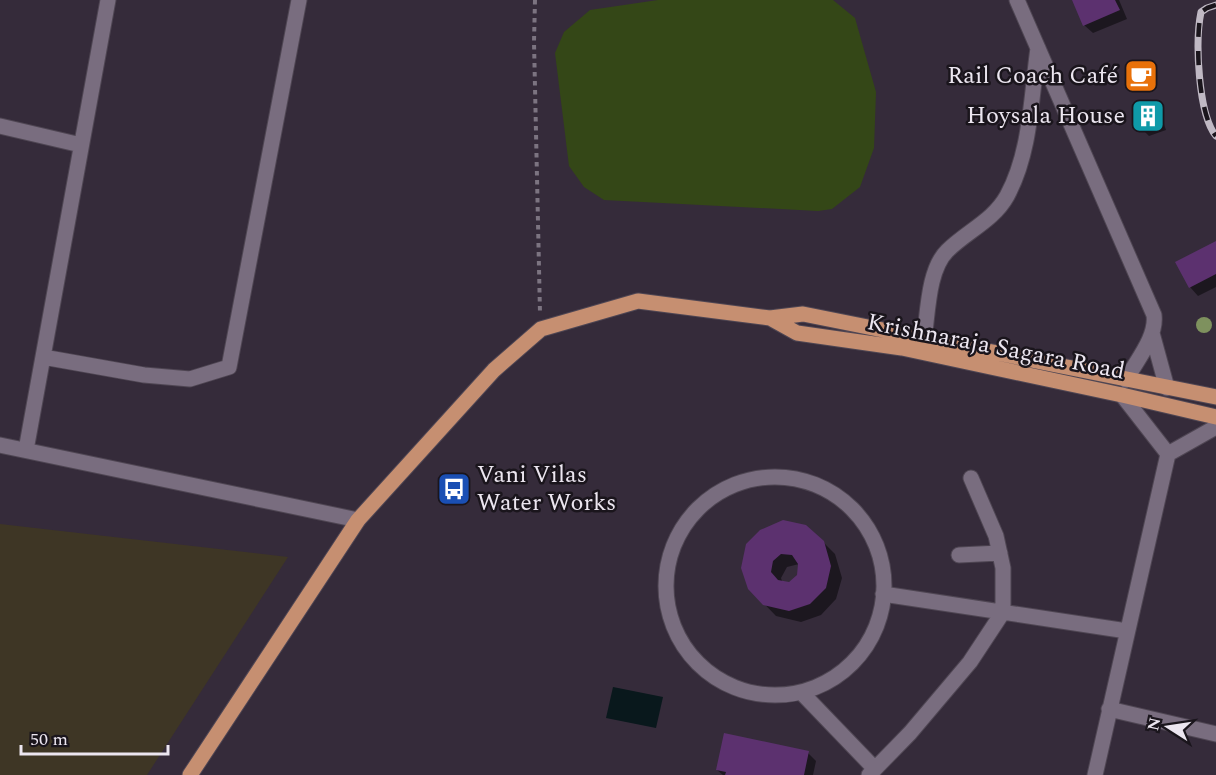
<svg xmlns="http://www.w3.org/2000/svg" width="1216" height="775" viewBox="0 0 1216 775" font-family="Spectral,serif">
	<rect width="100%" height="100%" fill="#352b3a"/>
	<path fill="#3e3625" d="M0 524 288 557 147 775H0Z"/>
	<path fill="#344717" d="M658 0H833L855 18 876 92 874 148 860 187 832 209 818 211 604 200 584 187 569 166 555 53 564 32 590 10Z"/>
	<path fill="#09181c" d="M613 687 663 697 656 728 606 718Z"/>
	<path fill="#0007" fill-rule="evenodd" d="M1074 0H1119L1127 19 1093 33 1084 25Z
		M1152 101 1158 107 1166 130 1149 136 1144 131Z
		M1216 243V287L1198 296 1190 287Z
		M823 542 835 554 842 578 836 599 821 615 801 622 776 616 750 589 748 544ZM799 564 801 569 795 580 783 584 781 578 787 567Z
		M808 753 816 761 813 775H723L717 770Z"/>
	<path fill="#5c316f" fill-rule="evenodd" d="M1072 0H1115L1120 10 1083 26Z
		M1153 100 1161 125 1143 132 1134 106Z
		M1216 241V274L1189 288 1175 262Z
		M783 520 806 525 824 541 831 566 826 588 810 604 789 611 763 605 748 589 741 568 746 544 760 530ZM781 554 792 555 798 564 797 575 789 582 778 580 771 572 773 561Z
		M724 733 809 751 804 775H725L726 772 716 770Z"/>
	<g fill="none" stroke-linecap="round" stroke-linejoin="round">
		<g stroke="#4f4653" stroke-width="17">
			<path id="minor" d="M1017 0 1154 315C1157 337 1136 361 1126 380
				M0 126 81 145
				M1152 333 1167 388
				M924 339C928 313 928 270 947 251 967 231 993 221 1007 196 1031 152 1031 97 1038 48
				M43 357 144 375 190 379 229 367 299 0
				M1122 395 1168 454
				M0 445 358 520
				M26 450 108 0
				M666 586a109 109 0 1 1 218 0a109 109 0 1 1-218 0Z
				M959 555 1000 553
				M883 594 1127 631
				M801 692 875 769
				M1109 709 1216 734
				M869 775 910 733 970 662 1003 612V568L996 536 971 478
				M1095 775 1168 454 1216 427"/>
		</g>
		<g stroke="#4f4653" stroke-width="17">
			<path id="major" d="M770 318 797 333 902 348 1122 395 1216 417
				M190 775 358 520 494 370 541 329 638 301 770 318 803 314 1216 397"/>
		</g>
		<path stroke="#7c7481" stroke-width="4" stroke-dasharray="4.5 4.5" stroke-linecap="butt" d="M535 0 534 42 540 313"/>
		<use href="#minor" stroke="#796d7f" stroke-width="15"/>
		<use href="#major" stroke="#c68f71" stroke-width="15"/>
		<g stroke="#c0b9c4" stroke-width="7">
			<path id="rail" d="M1216 5 1207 8 1201 12C1195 41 1198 114 1216 136"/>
		</g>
		<use href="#rail" stroke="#1a151c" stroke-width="4.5" stroke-dasharray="14" stroke-linecap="butt"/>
	</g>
	<circle fill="#7e915e" cx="1204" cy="325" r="8"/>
	<defs>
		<g id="cafe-square" transform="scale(1.725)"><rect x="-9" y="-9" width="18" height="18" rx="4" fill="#e8710a" stroke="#1a151c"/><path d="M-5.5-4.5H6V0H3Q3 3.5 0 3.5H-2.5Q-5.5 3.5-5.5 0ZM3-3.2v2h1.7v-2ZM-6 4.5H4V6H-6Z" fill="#fff"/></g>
		<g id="building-square" transform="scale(1.725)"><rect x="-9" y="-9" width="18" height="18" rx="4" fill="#0f9aa8" stroke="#1a151c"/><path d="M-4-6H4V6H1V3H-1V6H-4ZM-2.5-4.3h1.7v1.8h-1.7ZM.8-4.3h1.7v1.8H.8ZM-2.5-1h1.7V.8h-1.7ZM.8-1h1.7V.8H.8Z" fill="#fff"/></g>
		<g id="bus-square" transform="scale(1.725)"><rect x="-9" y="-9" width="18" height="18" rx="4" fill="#1a4fb4" stroke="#1a151c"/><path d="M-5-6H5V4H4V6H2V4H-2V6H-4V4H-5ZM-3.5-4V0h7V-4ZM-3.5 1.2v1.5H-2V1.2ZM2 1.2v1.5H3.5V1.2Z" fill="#fff"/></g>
	</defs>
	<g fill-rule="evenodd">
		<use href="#cafe-square" x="1141" y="76"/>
		<use href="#building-square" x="1148" y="116"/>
		<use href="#bus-square" x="454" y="489"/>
	</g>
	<g text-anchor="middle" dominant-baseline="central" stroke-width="5" stroke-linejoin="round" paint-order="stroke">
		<g font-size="24" fill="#ece6f0" stroke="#1a151c" text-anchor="end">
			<text x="1118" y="76">Rail Coach Café</text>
			<text x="1125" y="116">Hoysala House</text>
			<text x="477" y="475" text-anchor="start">Vani Vilas<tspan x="477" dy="28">Water Works</tspan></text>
		</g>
		<g font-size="24" fill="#ece6f0" stroke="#1a151c">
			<text transform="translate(996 347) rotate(11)">Krishnaraja Sagara Road</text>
		</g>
	</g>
	<g transform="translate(1168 727) rotate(282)" stroke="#1a151c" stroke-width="4.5" paint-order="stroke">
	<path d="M0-4.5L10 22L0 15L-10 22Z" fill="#ece6f0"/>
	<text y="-9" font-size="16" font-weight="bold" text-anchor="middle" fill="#ece6f0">N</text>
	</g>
	<path d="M21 745v9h147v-9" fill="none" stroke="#ece6f0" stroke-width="3"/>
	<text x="30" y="745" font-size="18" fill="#ece6f0" stroke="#1a151c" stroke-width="4.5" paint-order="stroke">50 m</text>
</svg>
